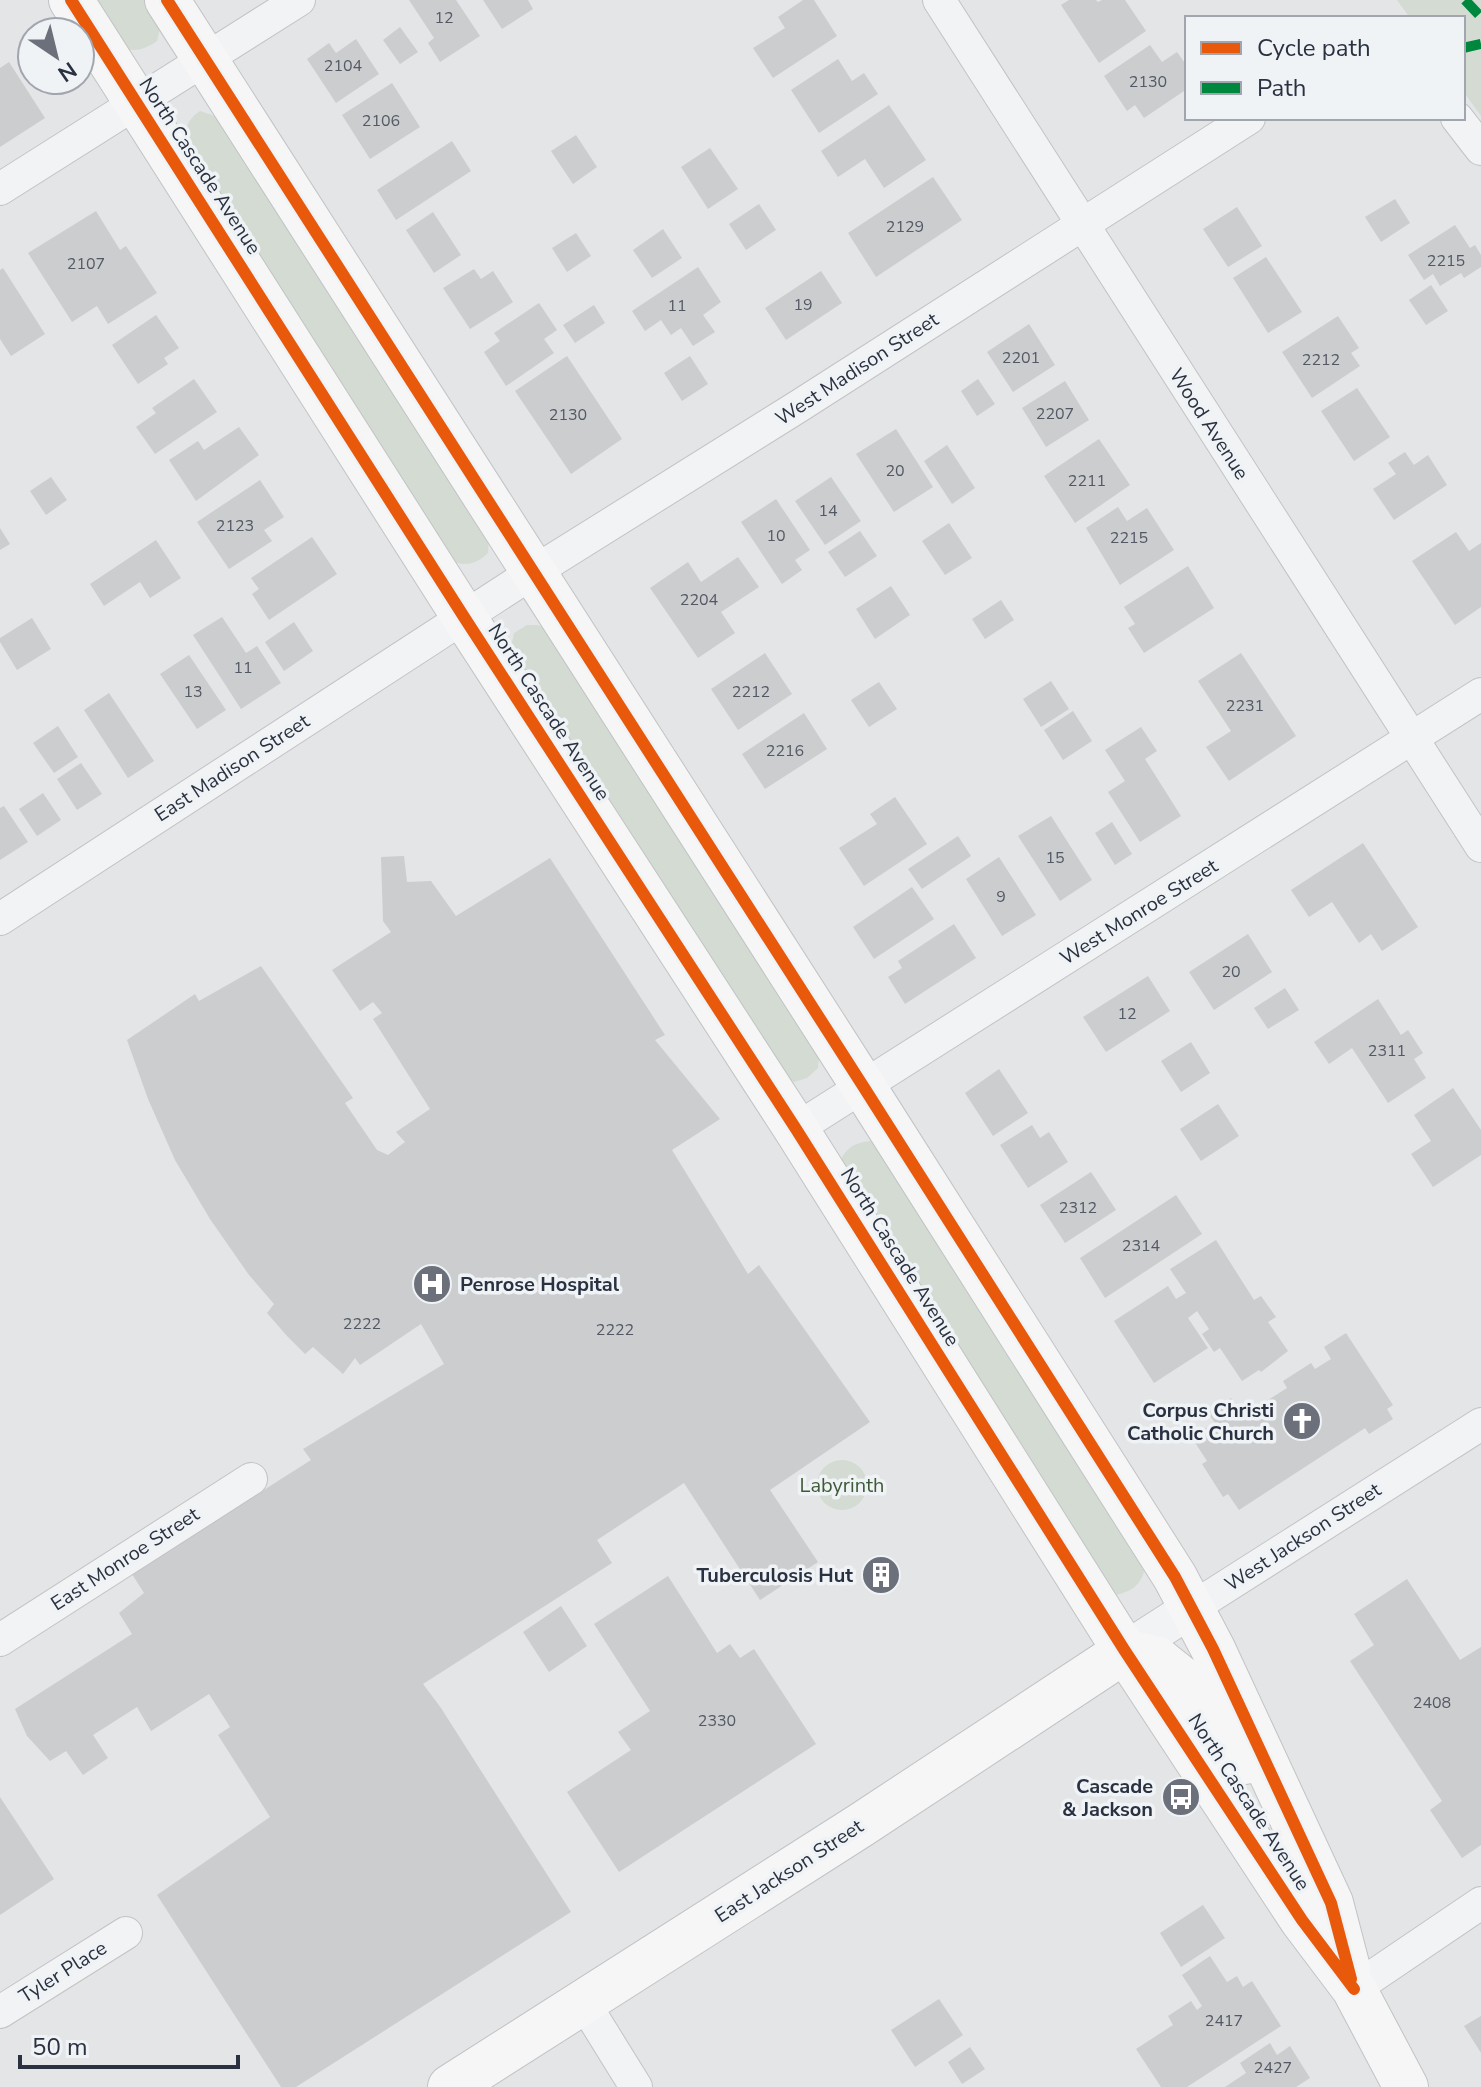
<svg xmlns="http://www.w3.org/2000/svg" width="1481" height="2087" viewBox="0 0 1481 2087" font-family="'Nunito Sans',sans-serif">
	<rect width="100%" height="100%" fill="#e3e5e7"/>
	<path fill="#d3dbd3" d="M90 0H147L160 28 157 41C119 68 108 28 90 0Z
		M1397 0H1481V116L1463 91V18H1410Z
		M200 111 221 118 489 535 488 553C475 565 466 566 450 561L185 144C185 128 187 120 200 111Z
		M527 625H538L552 632 819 1057 818 1068 807 1078 794 1082 782 1074 514 661 511 648 514 633Z
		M870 1141 881 1145 1125 1527 1144 1572C1139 1587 1131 1591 1116 1595L1105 1587 840 1162C846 1148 854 1143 870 1141Z
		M817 1485a25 25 0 1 1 50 0a25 25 0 1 1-50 0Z"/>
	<path fill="#cbcdcf" d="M409 0H456L480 36 440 62 428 43 434 38Z
		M483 0H528L533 9 502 29Z
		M803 0H814L837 36 773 78 753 48 785 28 778 17Z
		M1069 0H1096L1098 2 1102 0H1125L1146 31 1099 63 1061 5Z
		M400 27 418 52 400 64 383 40Z
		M356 39 379 74 336 103 307 59 329 43 336 53Z
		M1150 45 1162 62 1177 52 1187 66V89L1144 118 1135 105 1127 111 1104 76Z
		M838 59 852 81 864 73 878 94 819 133 791 90Z
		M9 62 45 118 0 147V68Z
		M392 83 420 127 370 159 342 115Z
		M889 105 926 160 884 188 865 159 838 177 821 151Z
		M576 135 597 167 573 184 551 151Z
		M452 141 471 171 396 220 377 190Z
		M710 148 738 189 708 209 681 167Z
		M933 177 962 220 876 277 848 233Z
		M1395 199 1410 223 1381 242 1365 217Z
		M759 204 776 230 746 250 729 224Z
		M1237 207 1262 246 1228 267 1203 229Z
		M96 211 120 250 126 246 157 293 108 324 97 306 72 322 28 253Z
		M433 212 461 255 434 273 406 230Z
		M1455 225 1470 248 1475 245 1481 255V267L1464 278 1461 273 1440 286 1433 274 1424 280 1408 255Z
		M663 229 682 258 652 278 633 250Z
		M576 233 591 256 567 272 552 248Z
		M1266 257 1302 312 1268 333 1233 278Z
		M698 267 721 302 703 315 715 332 693 346 681 328 671 335 661 320 645 331 632 311Z
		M3 268 45 334 11 356 0 339V270Z
		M474 269 481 279 493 271 513 302 470 329 443 288Z
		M821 271 842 303 786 340 765 308Z
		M1431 285 1448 311 1426 325 1409 300Z
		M539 303 557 330 544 339 554 353 506 386 484 352 500 341 494 333Z
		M594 305 605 323 575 343 563 325Z
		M156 315 179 348 164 358 168 364 138 384 112 345Z
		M1338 316 1359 348 1351 353 1360 366 1312 398 1282 352Z
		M1029 324 1055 365 1013 392 987 352Z
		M567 356 622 439 571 474 515 391Z
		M690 356 708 384 682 401 664 373Z
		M194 379 217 412 155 454 136 427 156 413 152 408Z
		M978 379 995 404 977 416 961 391Z
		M1065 381 1089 420 1046 447 1022 408Z
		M1357 388 1390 437 1354 461 1321 411Z
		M239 427 259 455 196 501 169 460 198 441 204 450Z
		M896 429 933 487 894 512 856 454Z
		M1099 439 1130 485 1075 523 1044 476Z
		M947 445 975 488 952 504 924 461Z
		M1405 452 1414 465 1428 455 1447 485 1394 520 1373 489 1396 474 1388 463Z
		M51 477 67 500 46 515 30 491Z
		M831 477 861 521 825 545 795 501Z
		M260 480 284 517 264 530 272 541 229 569 197 522Z
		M776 499 810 550 795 560 802 570 782 584 741 522Z
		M1118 507 1127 521 1147 508 1174 550 1120 585 1086 528Z
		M949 523 972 558 945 575 922 541Z
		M0 528 10 544 0 550Z
		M860 531 877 556 845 577 828 552Z
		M1456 532 1469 551 1481 543V607L1455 625 1412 561Z
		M312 537 337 574 269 620 252 594 259 589 251 578Z
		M156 540 181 578 150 598 140 582 104 606 90 584Z
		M738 557 759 587 721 612 735 633 698 658 650 588 688 562 701 582Z
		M1188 566 1214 608 1144 653 1128 628 1135 624 1124 607Z
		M891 586 910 615 875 639 856 609Z
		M1001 600 1014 620 985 639 972 619Z
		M222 617 246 653 257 646 281 683 241 709 193 635Z
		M32 618 51 649 17 670 0 642V638Z
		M294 622 313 651 284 671 265 642Z
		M765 653 792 694 738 730 711 689Z
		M1241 653 1296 736 1229 781 1206 747 1231 731 1198 681Z
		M189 655 226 710 197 729 160 674Z
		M1051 681 1069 709 1041 727 1023 699Z
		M879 682 897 709 869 727 851 700Z
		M109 693 154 761 128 778 84 710Z
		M1073 711 1092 741 1063 760 1044 730Z
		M804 713 827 749 765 789 742 754Z
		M58 726 78 757 54 773 33 743Z
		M1141 727 1157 751 1145 759 1181 816 1140 842 1108 792 1125 781 1105 750Z
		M81 763 102 794 77 810 57 779Z
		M43 793 61 820 37 836 19 809Z
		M895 797 927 844 864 886 839 848 877 824 870 814Z
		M4 806 28 842 0 860V808Z
		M1051 816 1092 880 1060 901 1018 836Z
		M1112 822 1132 854 1115 865 1095 833Z
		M958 836 971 856 922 889 908 869Z
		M1363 843 1418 927 1382 951 1371 934 1359 943 1332 902 1309 917 1291 890Z
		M404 856 407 882 431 881 456 916 550 858 665 1035 655 1040 720 1119 672 1150 748 1274 759 1265 870 1422 770 1490 818 1562 760 1600 684 1483 597 1540 612 1563 423 1684 441 1708 571 1912 296 2087H281L157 1895 270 1817 218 1735 230 1727 209 1694 151 1731 137 1707 93 1735 108 1758 83 1775 66 1751 50 1761 27 1736 15 1709 132 1634 119 1613 144 1593 132 1574 311 1460 303 1449 444 1364 421 1324 360 1365 355 1358 343 1374 313 1347 305 1354 287 1336 267 1313 274 1304 249 1275 210 1219 175 1160 148 1099 127 1040 195 994 199 1001 261 966 353 1098 345 1103 377 1150 388 1155 405 1142 396 1132 430 1109 373 1019 382 1013 373 1002 360 1011 332 970 391 932 383 921 381 857Z
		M999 857 1036 915 1002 936 966 879Z
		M912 887 934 919 874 959 853 927Z
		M954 924 976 958 905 1004 888 977 902 968 898 961Z
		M1248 934 1272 972 1214 1010 1189 972Z
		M1148 976 1170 1011 1106 1052 1083 1017Z
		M1285 988 1299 1010 1268 1029 1254 1008Z
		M1378 999 1401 1035 1408 1030 1423 1053 1414 1059 1426 1078 1388 1103 1352 1048 1329 1064 1314 1042Z
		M1191 1042 1210 1073 1181 1092 1161 1061Z
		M999 1069 1028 1113 993 1136 965 1093Z
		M1453 1088 1481 1130V1155L1433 1187 1411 1154 1431 1141 1414 1115Z
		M1218 1104 1239 1136 1201 1161 1180 1129Z
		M1032 1125 1040 1138 1049 1132 1068 1162 1028 1188 1000 1145Z
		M1091 1172 1116 1210 1065 1243 1040 1205Z
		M1176 1195 1202 1234 1105 1298 1080 1258Z
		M1216 1240 1254 1300 1261 1296 1276 1317 1268 1322 1288 1351 1261 1372 1259 1370 1242 1381 1220 1348 1214 1352 1202 1334 1209 1329 1197 1311 1188 1318 1208 1348 1154 1383 1114 1321 1168 1286 1176 1299 1186 1293 1170 1269Z
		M1346 1333 1393 1405 1387 1409 1393 1419 1369 1434 1365 1428 1239 1510 1228 1494 1223 1497 1202 1464 1207 1461 1196 1444 1208 1435 1204 1429 1215 1423 1208 1413 1231 1398 1243 1416 1287 1388 1283 1381 1311 1363 1315 1369 1331 1359 1324 1347Z
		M873 1575a8 8 0 1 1 16 0a8 8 0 1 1-16 0Z
		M668 1576 717 1653 730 1644 740 1658 754 1649 816 1744 619 1872 567 1792 631 1750 618 1732 650 1711 594 1624Z
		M1407 1579 1460 1660 1481 1647V1845L1462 1858 1430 1810 1442 1801 1350 1661 1374 1645 1354 1614Z
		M561 1606 587 1646 549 1672 523 1632Z
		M0 1797 54 1879 0 1915Z
		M1203 1905 1225 1938 1181 1967 1160 1933Z
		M1210 1956 1227 1982 1237 1976 1243 1987 1252 1981 1281 2026 1187 2087H1161L1136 2049 1173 2025 1168 2016 1191 2001 1197 2010 1202 2006 1182 1975Z
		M939 1999 963 2035 915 2067 891 2030Z
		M1481 2016V2053L1464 2026Z
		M1270 2043 1277 2055 1290 2046 1310 2078 1296 2087H1225L1246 2073 1240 2063Z
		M970 2047 985 2069 962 2084 948 2062Z"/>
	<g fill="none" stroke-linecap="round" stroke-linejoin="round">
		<g stroke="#c1c3c5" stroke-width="34">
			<path id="minor" d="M939 0 1481 846
				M1457 118 1481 149
				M0 189 299 0
				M0 919 532 573 799 406 1249 118
				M796 1129 1481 694
				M1192 1608 1481 1424
				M0 1640 251 1479
				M1354 1989 1481 1903
				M584 2003 636 2087
				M0 2012 126 1933"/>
		</g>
		<g stroke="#c1c3c5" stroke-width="40">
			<path id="tertiary" d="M1125 1651 1192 1608"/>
		</g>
		<g stroke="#c1c3c5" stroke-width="46">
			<path id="secondary" d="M71 0 464 617 796 1129 1125 1651 1302 1920 1354 1989 1406 2087
				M167 0 863 1086 1175 1577 1213 1649 1331 1903 1348 1968
				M1127 1652 1156 1658 1187 1683 1245 1762
				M450 2087 861 1825 1125 1651"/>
		</g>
		<use href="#minor" stroke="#f1f3f4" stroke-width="32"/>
		<use href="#tertiary" stroke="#f1f3f4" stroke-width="38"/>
		<use href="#secondary" stroke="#f6f6f6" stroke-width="44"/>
		<path stroke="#00873e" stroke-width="10" stroke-dasharray="20 10" stroke-linecap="butt" d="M1465 0 1481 17
			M1463 48 1481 44"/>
		<g stroke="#f0f3f6" stroke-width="17">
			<path id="cycleway" d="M71 0 464 617 796 1129 1125 1651 1302 1920 1354 1989
				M167 0 863 1086 1175 1577 1213 1649 1331 1903 1351 1979"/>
		</g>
		<use href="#cycleway" stroke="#e8590c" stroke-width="12"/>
	</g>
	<defs>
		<g id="hospital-disc" transform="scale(2)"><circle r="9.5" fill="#6b707a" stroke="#f0f3f6"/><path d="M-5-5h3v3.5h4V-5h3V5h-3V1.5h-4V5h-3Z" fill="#fff"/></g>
		<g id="church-disc" transform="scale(2)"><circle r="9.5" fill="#6b707a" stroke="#f0f3f6"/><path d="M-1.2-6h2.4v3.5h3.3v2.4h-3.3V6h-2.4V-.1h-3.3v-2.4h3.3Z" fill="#fff"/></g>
		<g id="building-disc" transform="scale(2)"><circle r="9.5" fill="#6b707a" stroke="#f0f3f6"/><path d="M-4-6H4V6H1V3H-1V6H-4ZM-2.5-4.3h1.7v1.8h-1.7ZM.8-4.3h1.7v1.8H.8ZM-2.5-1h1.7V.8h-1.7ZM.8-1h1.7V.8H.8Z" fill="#fff"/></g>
		<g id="bus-disc" transform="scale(2)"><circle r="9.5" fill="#6b707a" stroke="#f0f3f6"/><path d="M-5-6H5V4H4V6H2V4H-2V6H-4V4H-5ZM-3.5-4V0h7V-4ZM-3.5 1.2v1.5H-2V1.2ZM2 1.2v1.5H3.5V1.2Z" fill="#fff"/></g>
	</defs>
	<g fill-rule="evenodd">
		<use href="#hospital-disc" x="432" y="1284"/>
		<use href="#church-disc" x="1302" y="1421"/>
		<use href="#building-disc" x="881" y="1575"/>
		<use href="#bus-disc" x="1181" y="1797"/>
	</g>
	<g text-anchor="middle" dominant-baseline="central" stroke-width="7" stroke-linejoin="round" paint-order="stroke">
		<g font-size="16" fill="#535964">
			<text x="444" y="18">12</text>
			<text x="343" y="66">2104</text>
			<text x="1148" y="82">2130</text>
			<text x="381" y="121">2106</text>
			<text x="905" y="227">2129</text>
			<text x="1446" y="261">2215</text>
			<text x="86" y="264">2107</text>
			<text x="803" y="305">19</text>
			<text x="677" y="306">11</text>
			<text x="1021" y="358">2201</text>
			<text x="1321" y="360">2212</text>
			<text x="1055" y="414">2207</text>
			<text x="568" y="415">2130</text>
			<text x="895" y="471">20</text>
			<text x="1087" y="481">2211</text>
			<text x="828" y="511">14</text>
			<text x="235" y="526">2123</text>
			<text x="776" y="536">10</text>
			<text x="1129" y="538">2215</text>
			<text x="699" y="600">2204</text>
			<text x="243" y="668">11</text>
			<text x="193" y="692">13</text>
			<text x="751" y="692">2212</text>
			<text x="1245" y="706">2231</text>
			<text x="785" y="751">2216</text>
			<text x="1055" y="858">15</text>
			<text x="1001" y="897">9</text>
			<text x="1231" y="972">20</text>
			<text x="1127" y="1014">12</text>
			<text x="1387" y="1051">2311</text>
			<text x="1078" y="1208">2312</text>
			<text x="1141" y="1246">2314</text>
			<text x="362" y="1324">2222</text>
			<text x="615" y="1330">2222</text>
			<text x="1432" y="1703">2408</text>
			<text x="717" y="1721">2330</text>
			<text x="1224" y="2021">2417</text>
			<text x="1273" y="2068">2427</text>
		</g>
		<g font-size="20" fill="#2a3140" stroke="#f0f3f6">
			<text transform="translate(200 166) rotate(57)">North Cascade Avenue</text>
			<text transform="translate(857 369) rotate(-33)">West Madison Street</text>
			<text transform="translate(1209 424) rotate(57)">Wood Avenue</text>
			<text transform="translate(549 712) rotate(57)">North Cascade Avenue</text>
			<text transform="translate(232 768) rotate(-33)">East Madison Street</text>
			<text transform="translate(1139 912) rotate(-32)">West Monroe Street</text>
			<text transform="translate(900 1257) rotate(58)">North Cascade Avenue</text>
			<text transform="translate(1303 1537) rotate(-33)">West Jackson Street</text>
			<text transform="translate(125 1559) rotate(-33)">East Monroe Street</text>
			<text transform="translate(1249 1802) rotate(57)">North Cascade Avenue</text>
			<text transform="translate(789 1871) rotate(-33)">East Jackson Street</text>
			<text transform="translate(63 1972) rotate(-32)">Tyler Place</text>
		</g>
		<g font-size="20" font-weight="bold" fill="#2a3140" stroke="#f0f3f6" text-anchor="end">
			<text x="460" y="1284" text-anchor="start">Penrose Hospital</text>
			<text x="1274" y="1410">Corpus Christi<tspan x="1274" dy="23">Catholic Church</tspan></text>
			<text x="853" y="1575">Tuberculosis Hut</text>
			<text x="1153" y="1786">Cascade<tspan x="1153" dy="23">&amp; Jackson</tspan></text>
		</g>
		<g font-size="20" fill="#3e5b38" stroke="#f0f3f6">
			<text x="842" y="1485">Labyrinth</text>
		</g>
	</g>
	<rect x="1185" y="16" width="280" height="104" fill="#f0f3f6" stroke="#a1a5ad" stroke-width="2"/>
	<rect x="1201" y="42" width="40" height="12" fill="#e8590c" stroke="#a1a5ad" stroke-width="2"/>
	<text x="1257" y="56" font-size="24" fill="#2a3140">Cycle path</text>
	<rect x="1201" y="82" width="40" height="12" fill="#00873e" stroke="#a1a5ad" stroke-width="2"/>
	<text x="1257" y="96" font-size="24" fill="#2a3140">Path</text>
	<g transform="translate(56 56) rotate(145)"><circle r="38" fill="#f0f3f6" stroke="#a1a5ad" stroke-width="2"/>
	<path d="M0-6L14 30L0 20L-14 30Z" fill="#6b707a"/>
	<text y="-12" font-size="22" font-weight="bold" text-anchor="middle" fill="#2a3140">N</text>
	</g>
	<path d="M20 2055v12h218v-12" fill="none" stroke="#2a3140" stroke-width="4"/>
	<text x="32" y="2055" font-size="24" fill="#2a3140" stroke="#f0f3f6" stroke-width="6" paint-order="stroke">50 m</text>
</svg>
